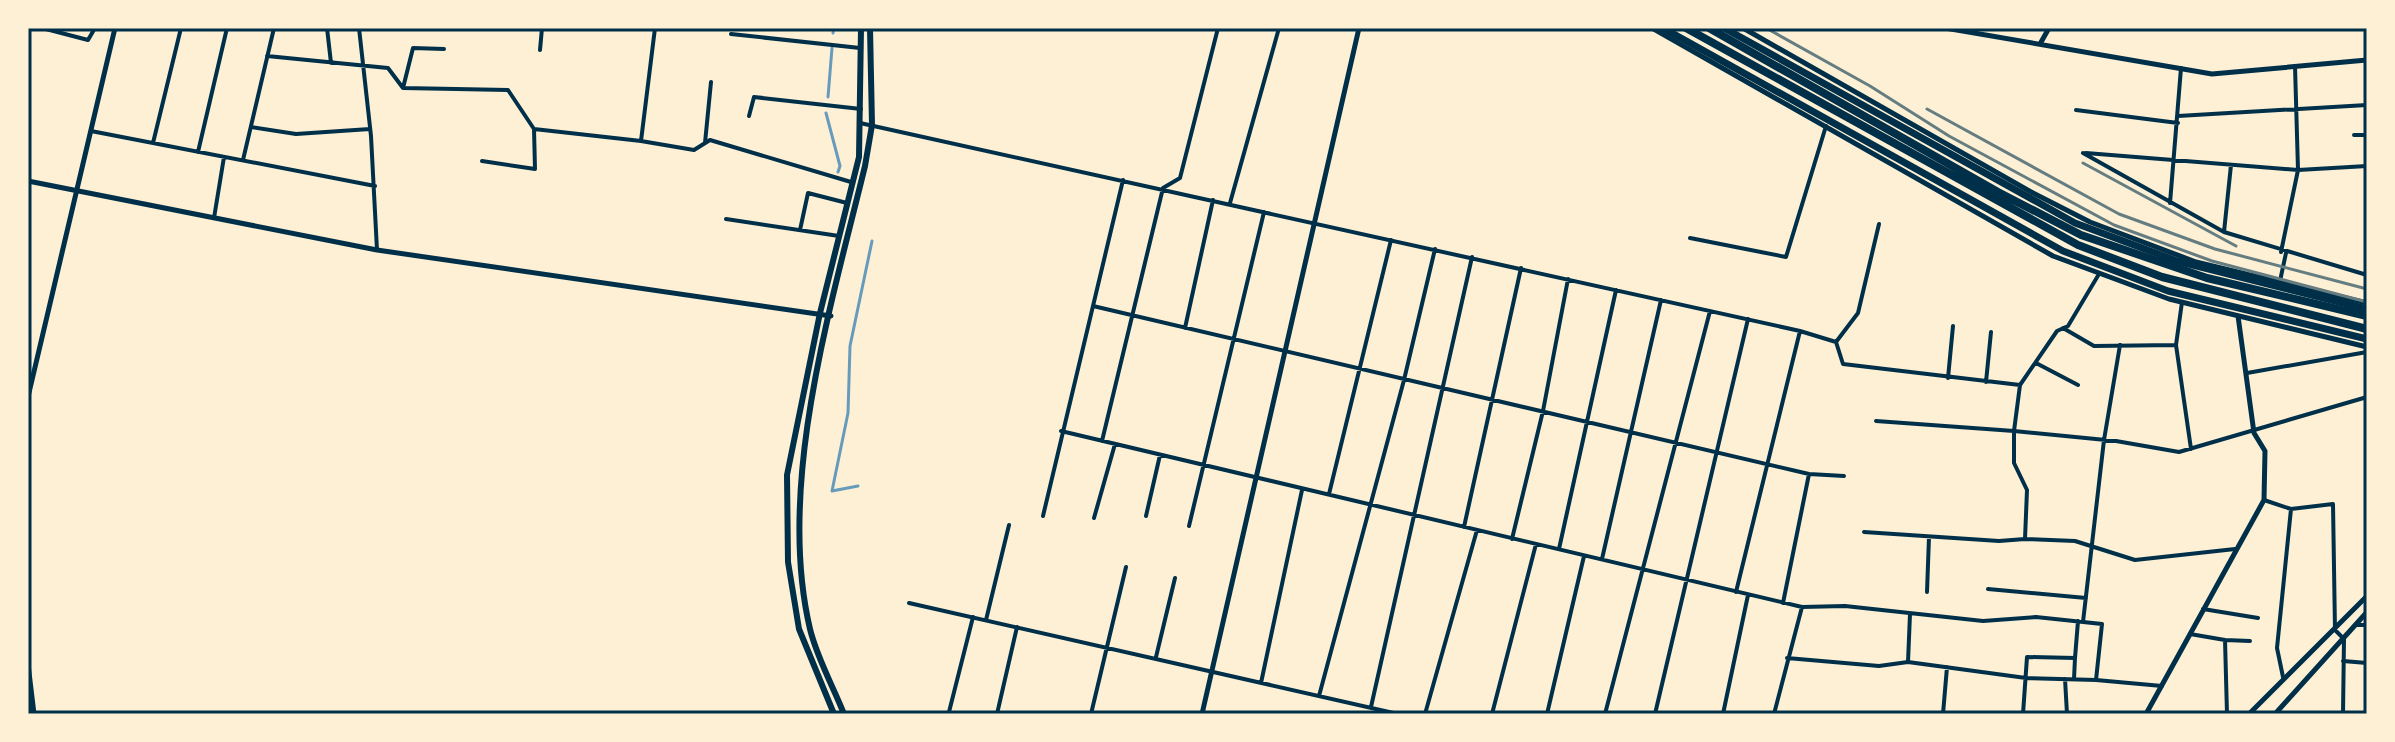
<svg xmlns="http://www.w3.org/2000/svg" width="2395" height="742" viewBox="0 0 2395 742" font-family="'DM Sans',sans-serif">
	<rect width="100%" height="100%" fill="#fdf0d5"/>
	<g fill="none" stroke-linecap="round" stroke-linejoin="round">
		<path stroke="#669bbc" stroke-width="3" d="M833 33 834 28
			M828 97 832 48
			M826 113 840 166 838 172
			M858 486 832 491 848 413 850 346 872 241"/>
		<path stroke="#003049" stroke-width="4" d="M42 28 88 40 95 28
			M327 28 331 63
			M359 28 371 136 377 250
			M655 28 641 141 694 150 710 140 851 182
			M731 34 860 48
			M540 50 542 28
			M267 56 388 68 403 88 508 90 534 129 535 169 482 161
			M403 88 413 48 444 49
			M2076 110 2178 123
			M749 116 754 97 861 109
			M2178 116 2367 105
			M860 123 1800 331 1836 342
			M251 127 296 134 370 129
			M534 129 641 141
			M91 131 375 186
			M2354 135H2367
			M153 143 181 28
			M705 143 711 82
			M198 152 227 28
			M2083 153 2224 232 2367 275
			M2086 153 2298 170 2367 166
			M243 160 274 28
			M1230 203 1279 28
			M2170 203 2181 68
			M214 218 224 157
			M726 219 839 236
			M1879 224 1858 313 1836 342 1843 364 2020 385
			M800 230 808 193 847 203
			M2224 232 2231 165
			M1690 238 1786 257 1826 126
			M2281 252 2298 170 2295 66
			M2280 281 2286 253
			M2182 302 2176 345 2191 449
			M1093 306 1809 474 1844 476
			M1185 328 1213 200
			M2063 328 2094 346 2176 345
			M2036 363 2078 385
			M2247 373 2367 352
			M1948 378 1953 326
			M1986 382 1991 332
			M1876 421 2014 431 2020 385 2057 331 2068 326 2099 274
			M1061 431 1802 607 1845 606 1983 621 2036 617 2102 624 2096 680 2162 686
			M1102 441 1163 188 1180 178 1218 28
			M1329 494 1391 240
			M2264 500 2291 509 2333 504 2335 630 2344 639 2343 714
			M1043 516 1123 180
			M1146 516 1160 455
			M1094 518 1115 444
			M1189 526 1264 212
			M1464 527 1521 268
			M1864 532 1999 541 2025 539 2027 490 2014 463V431L2116 441 2179 452 2367 397
			M1512 539 1543 411 1568 279
			M2025 539 2075 541 2135 560 2235 549
			M1559 549 1616 290
			M1602 559 1661 300
			M1988 589 2086 598
			M1736 592 1800 331
			M1927 592 1929 537
			M909 603 1398 714
			M1783 603 1809 474
			M2203 609 2258 618
			M986 620 1009 525
			M2083 622 2104 440 2120 345
			M2356 625H2367
			M2190 634 2225 640 2227 714
			M2225 640 2250 641
			M1156 657 1175 578
			M1787 658 1879 666 1908 662 2026 678 2096 680
			M2075 658 2078 621
			M2343 661 2367 663
			M1908 662 1910 614
			M2283 677 2277 648 2291 509
			M2065 679 2067 714
			M1261 683 1302 490
			M1319 696 1404 380 1435 249
			M1371 707 1472 257
			M949 712 973 617
			M997 714 1017 627
			M1091 714 1126 567
			M1425 714 1477 530
			M1492 714 1536 544
			M1547 714 1584 556
			M1605 714 1710 311
			M1655 714 1748 319
			M1723 714 1748 595
			M1774 714 1802 607
			M1943 714 1947 667
			M2023 714 2027 657 2075 658 2074 679"/>
		<path stroke="#003049" stroke-width="5" d="M1652 28 2053 256 2169 299 2367 347
			M1743 28 2033 193 2090 222 2196 262 2367 303
			M1945 28 2212 74 2367 60
			M2040 44 2049 28
			M28 181 377 250 831 316
			M28 397 115 28
			M28 664 34 714
			M1202 714 1359 28
			M2146 714 2264 500 2265 451 2254 433 2238 316
			M2249 714 2367 596
			M2275 714 2367 612"/>
		<path stroke="#003049" stroke-width="6" d="M834 714 799 629 788 562 787 475 820 313 859 157 861 28
			M844 714C833 686 817 658 810 629 776 486 831 306 865 166L872 125 870 28"/>
		<path stroke="#003049" stroke-width="7" d="M1663 28 2063 251 2168 291 2367 339
			M1724 28 2075 223 2177 261 2367 309"/>
		<path stroke="#003049" stroke-width="8" d="M1686 28 2078 245 2162 277 2367 329
			M1709 28 1998 192 2081 235 2207 278 2367 316"/>
		<path stroke="#657d81" stroke-width="3" d="M1766 28 1870 86 1949 136 2114 225 2212 261 2367 302
			M1927 109 2119 214 2215 249 2367 289
			M2083 163 2236 246"/>
	</g>
	<rect width="2395" height="742" fill="none" stroke="#fdf0d5" stroke-width="60"/>
	<rect x="30" y="30" width="2335" height="682" fill="none" stroke="#003049" stroke-width="3"/>
</svg>
